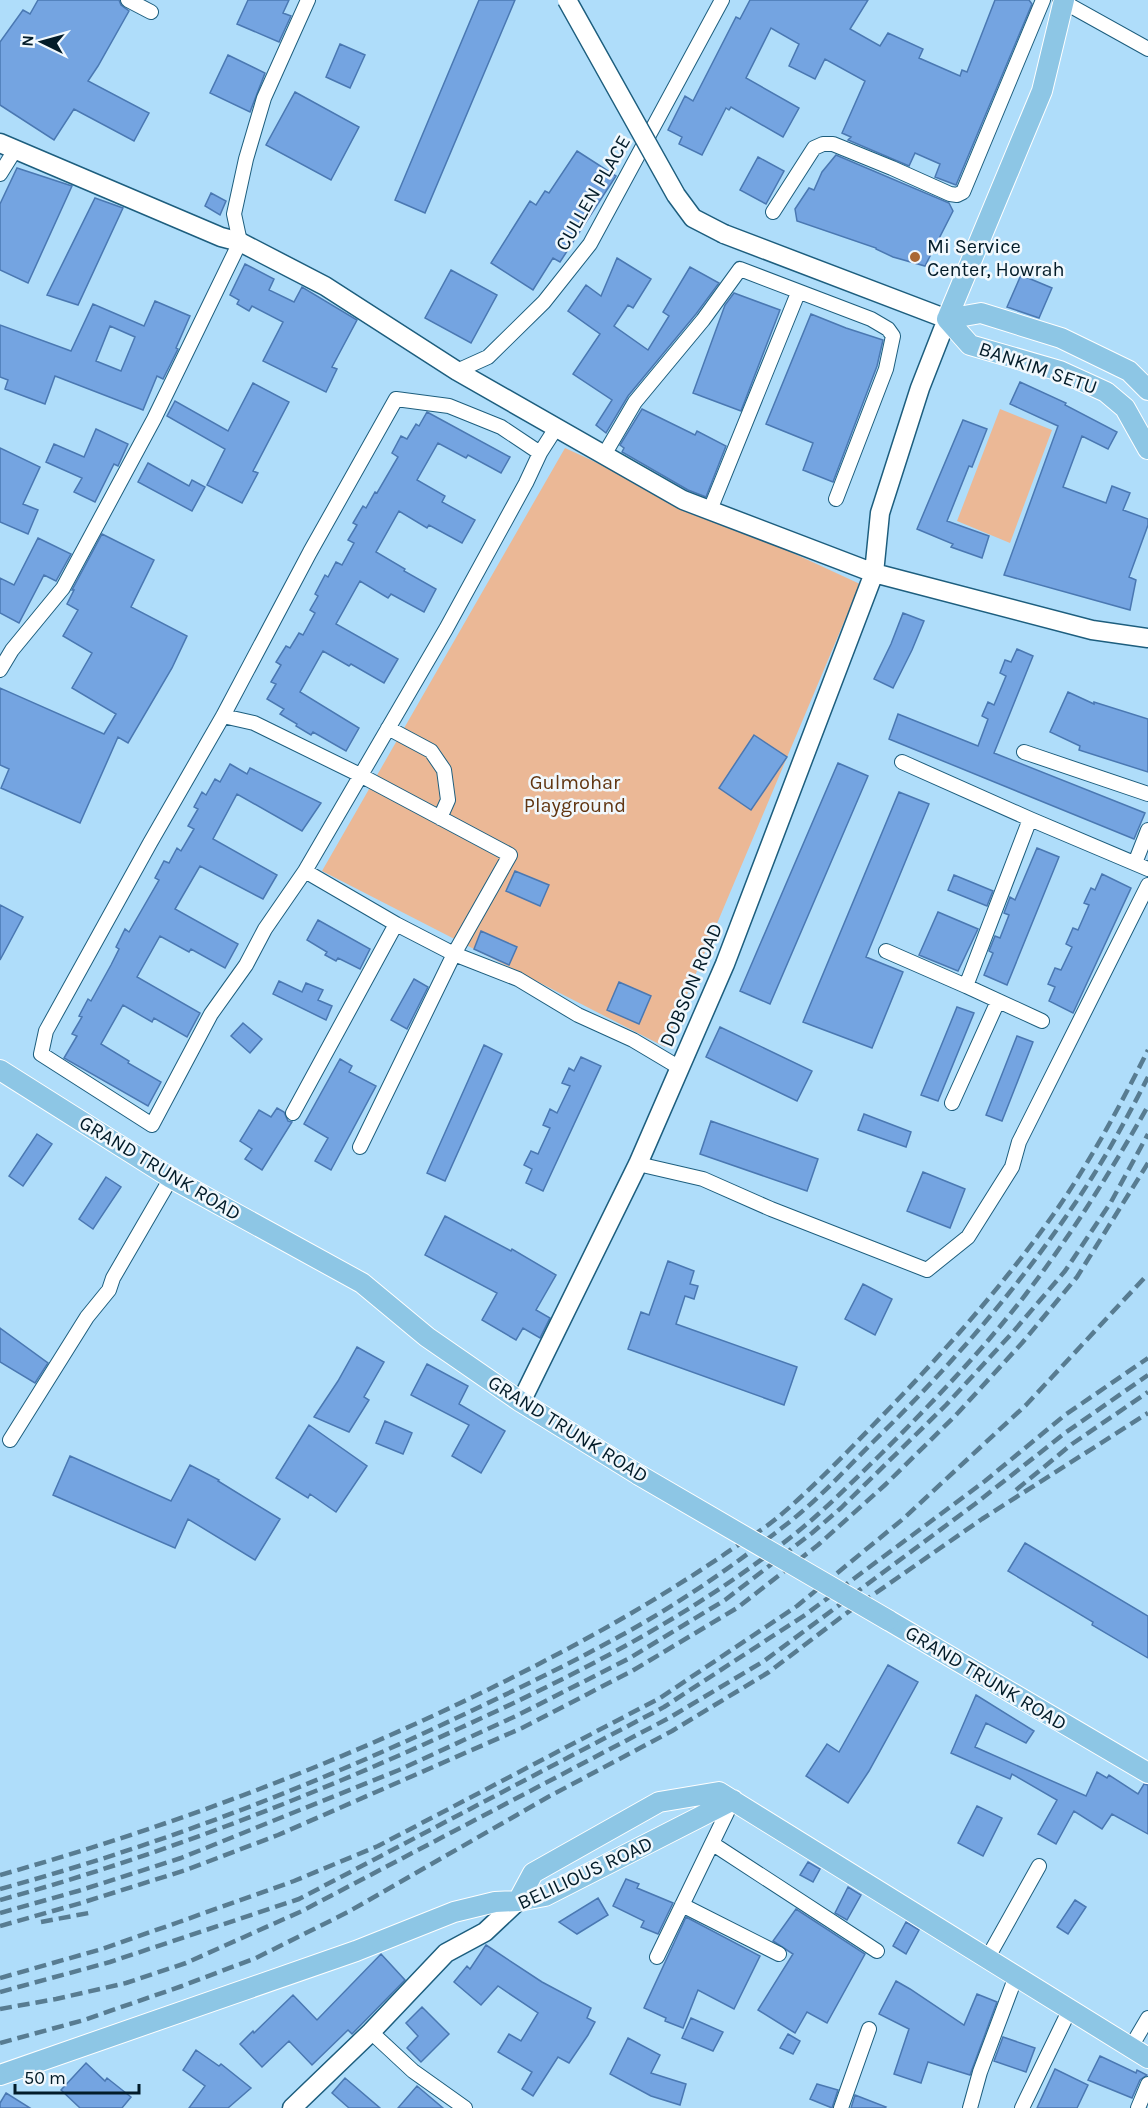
<svg xmlns="http://www.w3.org/2000/svg" width="1148" height="2108" viewBox="0 0 1148 2108" font-family="Karla,sans-serif">
	<rect width="100%" height="100%" fill="#afddfa"/>
	<path fill="#ebb896" d="M1000 409 1052 430 1010 543 957 521Z
		M565 448 860 584 665 1047 322 871Z"/>
	<path fill="#74a4e1" stroke="#4a78b2" stroke-width="1.5" fill-rule="evenodd" d="M38 0H119L121 5 129 11 98 66 88 81 149 113 134 141 74 109 54 140 0 105V42L23 10 30 14Z
		M248 0H289L283 13 291 16 279 42 237 24Z
		M479 0H515L425 213 395 200Z
		M750 0H868L850 29 880 46 888 33 923 49 919 58 960 76 962 70 967 72 995 0H1029L1032 4 956 185 935 177 940 164 915 153 909 166 848 140 851 137 842 133 865 81 825 59 815 79 789 66 799 44 771 28 746 78 799 108 783 137 731 107 729 110 726 108 702 155 679 144 682 137 668 130 685 96 693 101 736 17 740 19Z
		M340 44 365 55 350 88 326 77Z
		M228 55 265 73 250 112 210 93Z
		M295 92 359 127 331 180 266 145Z
		M577 151 616 176 560 262 553 258 533 290 491 263 530 201 536 205 545 191 549 193Z
		M836 155 949 203 953 211 925 266 893 257 876 249V248L797 221 795 209 809 188 814 190 822 172Z
		M758 157 784 171 766 204 740 190Z
		M17 168 72 186 28 283 0 270V204Z
		M211 193 226 201 220 215 205 206Z
		M95 198 123 208 78 305 47 295Z
		M617 258 651 279 633 308 628 305 614 326 648 350 669 316 663 312 690 267 719 283 696 314 628 396 606 433 596 425 612 400 573 374 600 334 568 311 586 285 601 296Z
		M245 264 274 279 269 290 294 302 302 287 357 320 332 367 337 369 326 392 263 361 283 322 252 306 249 311 237 304 239 300 230 295Z
		M451 270 497 295 471 343 425 318Z
		M1021 275 1052 288 1039 318 1007 307Z
		M734 293 780 310 741 411 693 393 725 305Z
		M155 301 190 316 176 348 178 349 163 379 157 376 143 410 55 376 45 404 5 389 8 380 0 377V325L71 351 93 304 144 326ZM110 326 135 337 121 371 96 361Z
		M811 314 846 328 883 340 877 366 833 482 803 470 813 443 766 424Z
		M1020 382 1066 403 1065 405 1117 432 1108 449 1082 436 1063 487 1106 503 1112 486 1130 493 1123 510 1148 519V525L1129 577 1136 580 1130 610 1004 575 1058 426 1010 404Z
		M253 383 289 402 253 471 258 473 242 503 207 485 225 449 167 416 175 401 228 431Z
		M642 409 695 435 697 431 726 446 706 497 688 490 622 452 624 448 620 445Z
		M427 412 510 457 501 473 468 455 466 458 438 443 417 480 445 496 442 502 475 520 462 543 429 525 427 528 399 511 376 552 405 569 404 571 436 589 424 612 391 594 388 598 360 581 336 624 398 659 384 683 351 664 349 666 323 651 300 692 359 728 346 751 313 732 311 735 296 726 297 724 280 714 284 709 267 699 276 684 271 682 281 665 276 662 286 646 290 648 299 633 303 635 315 613 310 610 318 596 315 594 325 575 328 577 336 562 342 565 354 543 348 540 357 525 353 523 363 506 366 508 375 492 377 493 398 457 392 453 401 436 407 439 416 424 419 426Z
		M963 420 987 429 972 467 969 466 947 521 989 536 982 558 951 547 953 544 917 529Z
		M96 429 128 444 118 466 114 464 95 502 74 492 82 478 46 462 54 444 84 457Z
		M0 448 40 467 23 504 38 510 28 534 0 522Z
		M148 463 189 486 192 480 205 487 192 511 138 482Z
		M102 534 154 560 131 607 187 636 172 668 128 743 118 737 80 823 1 788 9 769 0 765V688L104 734 116 714 72 688 92 653 63 636 78 610 67 604 74 590H72Z
		M38 538 71 554 56 581 44 575 19 623 0 613V578L14 585Z
		M903 613 924 621 912 650 893 688 874 679 891 644Z
		M1017 649 1033 656 994 753 1145 813 1134 839 889 739 898 714 978 746 988 719 982 716 988 702 994 705 1006 676 1000 673 1005 660 1011 662Z
		M1068 692 1094 704V702L1148 719V772L1079 750 1080 746 1050 732Z
		M754 735 787 757 751 810 719 788Z
		M838 763 868 776 770 1004 740 991Z
		M230 764 247 774 250 768 321 803 302 831 237 794 213 839 277 875 263 899 200 866 175 909 238 944 225 968 191 949 189 952 160 936 137 977 200 1013 187 1037 154 1018 152 1022 123 1005 101 1044 129 1061 128 1063 161 1082 148 1106 64 1058 77 1036 72 1034 82 1017 79 1016 88 999 91 1001 111 965 119 949 116 947 125 929 129 932 159 880 155 878 164 861 169 863 177 848 181 851 194 829 188 826 198 809 194 807 202 792 206 795 215 779 220 782Z
		M899 792 929 804 866 957 903 972 872 1048 803 1022Z
		M1037 848 1059 857 1007 985 984 975 993 953 989 951 995 936 1000 938 1009 915 1004 913 1010 897 1015 900Z
		M515 871 549 885 540 906 506 891Z
		M1102 874 1131 888 1073 1013 1049 1001 1055 987 1048 984 1055 968 1061 970 1072 947 1066 944 1073 928 1078 930 1089 905 1084 903 1091 888 1095 890Z
		M954 875 993 891 987 906 948 890Z
		M0 905 23 917 0 960Z
		M938 912 978 929 958 971 919 955Z
		M318 920 370 949 360 969 338 958 336 961 325 955 327 952 307 940Z
		M481 931 517 947 509 965 474 949Z
		M414 979 428 987 407 1029 391 1020Z
		M279 981 302 992 306 983 323 990 318 1000 332 1006 326 1020 273 994Z
		M619 982 651 996 639 1024 607 1010Z
		M957 1007 974 1013 938 1101 921 1095Z
		M243 1023 262 1039 250 1053 231 1036Z
		M720 1027 812 1071 797 1101 706 1057Z
		M1017 1036 1033 1042 1002 1121 986 1115Z
		M484 1045 502 1054 445 1181 427 1173Z
		M581 1057 601 1066 543 1191 526 1183 532 1169 524 1165 531 1151 538 1154 550 1128 543 1125 550 1109 557 1113 570 1086 562 1083 569 1068 574 1071Z
		M340 1059 352 1066 349 1072 376 1086 331 1170 315 1161 328 1138 304 1124Z
		M277 1108 284 1112 288 1121 292 1122 262 1170 245 1159 252 1149 240 1141 259 1110 271 1117Z
		M864 1114 911 1132 906 1147 858 1130Z
		M711 1121 818 1159 807 1191 700 1154Z
		M37 1134 52 1144 23 1186 9 1176Z
		M923 1172 965 1189 950 1228 907 1211Z
		M106 1177 121 1187 93 1229 79 1219Z
		M445 1216 511 1251 512 1249 556 1275 536 1310 550 1318 540 1338 523 1328 516 1340 482 1320 497 1293 425 1255Z
		M668 1261 694 1271 690 1284 698 1286 694 1299 685 1296 676 1324 797 1367 784 1405 628 1349 641 1312 649 1315Z
		M863 1284 892 1299 875 1335 845 1319Z
		M0 1328 48 1363 35 1383 0 1362Z
		M357 1347 384 1362 364 1397 369 1400 349 1432 314 1417 338 1381Z
		M427 1364 468 1386 459 1404 505 1431 481 1473 452 1456 469 1425 411 1395Z
		M385 1421 412 1433 403 1454 376 1443Z
		M309 1425 367 1466 336 1512 310 1494 308 1498 276 1478Z
		M70 1456 171 1501 190 1465 219 1480 218 1481 280 1519 255 1560 188 1519 175 1548 53 1495Z
		M1025 1543 1148 1616V1658L1092 1625 1093 1622 1008 1571Z
		M888 1665 918 1682 869 1771 848 1803 806 1776 827 1744 839 1752Z
		M976 1695 1034 1731 1026 1743 986 1723 975 1747 1086 1796 1097 1772 1107 1778 1109 1775 1138 1794 1144 1784 1148 1785V1834L1112 1814 1102 1829 1074 1811 1056 1844 1038 1834 1057 1800 1012 1774 1010 1779 951 1753Z
		M977 1806 1002 1818 983 1856 958 1843Z
		M808 1862 820 1869 813 1882 800 1875Z
		M626 1879 639 1884 637 1888 673 1903 658 1934 641 1927 644 1921 613 1906Z
		M848 1887 861 1895 847 1920 835 1913Z
		M598 1898 608 1915 577 1934 559 1922Z
		M1075 1900 1086 1907 1068 1934 1057 1927Z
		M796 1909 865 1954 827 2023 807 2012 795 2033 758 2010 793 1954 773 1941Z
		M686 1917 760 1956 734 2009 698 1990 683 2028 665 2021 666 2018 644 2008Z
		M906 1922 919 1930 906 1954 893 1946Z
		M486 1945 542 1982 591 2008 587 2018 595 2022 588 2035 569 2063 558 2057 533 2096 522 2089 532 2072 498 2052 509 2034 521 2041 538 2013 498 1986 481 2005 454 1982 467 1966 470 1969Z
		M381 1954 405 1980 352 2034 348 2030 312 2065 289 2041 262 2067 240 2044 253 2031 254 2033 293 1995 317 2020Z
		M896 1981 910 1989 964 2025 977 1994 997 2002 970 2075 928 2062 921 2083 894 2074 909 2029 879 2014Z
		M422 2007 449 2034 421 2062 407 2048 418 2036 406 2023Z
		M691 2018 723 2032 713 2051 682 2038Z
		M788 2034 800 2041 793 2054 780 2048Z
		M1003 2037 1035 2048 1026 2072 994 2061Z
		M628 2038 660 2055 651 2073 686 2084 680 2105 651 2096 610 2074Z
		M196 2050 219 2066 221 2064 251 2088 228 2108H189L205 2086 183 2070Z
		M1100 2056 1136 2073 1137 2070 1147 2075 1140 2080 1132 2098 1088 2080Z
		M86 2063 105 2081 107 2078 131 2097 122 2108H80L61 2090Z
		M1055 2069 1088 2085 1077 2108H1037Z
		M345 2078 380 2108H349L332 2093Z
		M817 2084 838 2090 832 2108 810 2099Z
		M417 2086 443 2108H398Z
		M6 2093 30 2108H0V2103Z
		M855 2095 886 2107 885 2108H851Z"/>
	<g fill="none" stroke-linecap="round" stroke-linejoin="round">
		<g stroke="#1d5e7e" stroke-width="16">
			<path id="street" d="M128 0 151 12
				M1060 0 1148 49
				M0 174 15 150
				M773 212 814 148 823 144H833L892 168 950 194 957 195 963 192 1043 0
				M457 371 488 357 544 302 590 244 722 0
				M540 453 501 427 449 406 396 399 310 552 223 716 150 843 46 1031 41 1054 152 1125 211 1014 246 965 265 929 305 871 446 629 526 483 540 453 556 428
				M604 455 635 402 703 320 740 269 871 319 888 329 893 336 886 369 836 499
				M710 510 798 293
				M0 670 12 650 63 588 154 419 240 242 234 214 246 159 264 98 308 0
				M223 716 254 723 360 775 510 855 454 954 360 1147
				M388 728 431 751 444 770 448 800 440 818
				M1024 752 1148 794
				M902 762 1030 819 1148 869
				M1135 863 1148 830
				M305 871 396 924 454 954 518 979 578 1015 633 1040 680 1068
				M886 951 966 986 1030 819
				M966 986 1042 1021
				M952 1103 998 1001
				M293 1113 396 924
				M638 1164 703 1179 771 1209 927 1270 968 1237 1012 1167 1019 1142 1148 885
				M10 1440 87 1317 109 1290 113 1278 171 1178
				M713 1844 877 1951
				M682 1905 779 1954
				M657 1957 733 1800
				M987 1959 1039 1866
				M371 2032 413 2071 465 2108
				M1131 2047 1148 2018
				M841 2108 869 2029
				M970 2108 980 2072 1016 1976
				M1022 2108 1070 2009
				M1138 2108 1148 2084"/>
		</g>
		<g stroke="#1d5e7e" stroke-width="21">
			<path id="secondary" d="M0 143 221 237 240 242 325 286 457 371 683 500 874 573 1092 630 1148 638
				M521 1402 638 1164 725 964 874 573 880 513 920 388 947 319 724 234
				M292 2108 371 2032 446 1953 485 1932 518 1901"/>
		</g>
		<g stroke="#fff" stroke-width="22">
			<path id="primary" d="M947 319 1042 91 1064 0
				M947 319 970 345 1060 371 1106 392 1125 408 1148 449
				M947 319 981 313 1061 338 1129 371 1148 390
				M0 1070 171 1178 362 1283 427 1337 521 1402 639 1475
				M888 1620 1148 1773
				M518 1901 533 1873 659 1802 719 1792 1148 2058
				M0 2075 356 1951 454 1912 495 1902 518 1901 545 1896 733 1800"/>
		</g>
		<use href="#street" stroke="#fff" stroke-width="14"/>
		<use href="#secondary" stroke="#fff" stroke-width="18"/>
		<use href="#primary" stroke="#8dc6e5" stroke-width="20"/>
		<path stroke="#587c91" stroke-width="4.5" stroke-dasharray="12 6" stroke-linecap="butt" d="M1016 1490 1072 1444 1148 1392
			M0 1875C198 1819 390 1744 571 1647 623 1619 673 1589 722 1556 740 1543 760 1532 777 1518 814 1487 848 1451 882 1416 943 1353 1002 1287 1053 1215 1089 1164 1120 1106 1148 1050
			M0 1889C154 1847 305 1789 450 1721 507 1694 564 1667 620 1636 677 1605 732 1567 783 1527 816 1502 844 1471 873 1442 955 1362 1029 1276 1091 1179 1112 1146 1130 1112 1148 1077
			M0 1900C159 1856 310 1797 460 1728 578 1674 694 1615 796 1533 826 1509 853 1481 881 1454 932 1403 982 1351 1026 1294 1072 1234 1111 1171 1148 1106
			M0 1913 78 1891 181 1858 399 1770 518 1715 628 1659 725 1600 812 1533 841 1508 946 1405 1013 1332 1065 1271 1111 1202 1148 1134
			M41 1922 94 1912
			M0 1926 81 1903 186 1870 278 1835 522 1728 632 1671 737 1608 818 1545 886 1484 955 1416 1022 1343 1077 1277 1148 1163
			M0 1978 102 1949 179 1922 294 1881 378 1846 660 1698 797 1606 903 1519 1026 1405 1148 1274
			M0 1992 110 1962 299 1899 664 1707 805 1615 985 1481 1065 1415 1148 1358
			M0 2009 56 1999 126 1983 186 1963 302 1911 669 1718 764 1661 975 1504 1065 1433 1148 1375
			M0 2043 84 2020 182 1986 256 1958 348 1912 548 1797 672 1731 769 1672 844 1615 982 1519 1148 1413"/>
		<g stroke="#1d5e7e" stroke-width="21" stroke-linecap="butt">
			<path id="secondary-bridge" d="M567 0 676 195 693 218 724 234"/>
		</g>
		<g stroke="#fff" stroke-width="22" stroke-linecap="butt">
			<path id="primary-bridge" d="M639 1475 888 1620"/>
		</g>
		<use href="#secondary-bridge" stroke="#fff" stroke-width="18"/>
		<use href="#primary-bridge" stroke="#8dc6e5" stroke-width="20"/>
	</g>
	<circle fill="#aa6735" stroke="#f1f8fd" stroke-width="2" cx="915" cy="257" r="6"/>
	<g text-anchor="middle" dominant-baseline="central" stroke-width="5" stroke-linejoin="round" paint-order="stroke">
		<g font-size="20" fill="#031c29" stroke="#f1f8fd">
			<text transform="translate(593 193) rotate(-60)">CULLEN PLACE</text>
			<text transform="translate(1038 368) rotate(19)">BANKIM SETU</text>
			<text transform="translate(691 985) rotate(-67)">DOBSON ROAD</text>
			<text transform="translate(160 1168) rotate(31)">GRAND TRUNK ROAD</text>
			<text transform="translate(568 1429) rotate(32)">GRAND TRUNK ROAD</text>
			<text transform="translate(986 1678) rotate(31)">GRAND TRUNK ROAD</text>
			<text transform="translate(585 1873) rotate(-25)">BELILIOUS ROAD</text>
		</g>
		<g font-size="20" fill="#031c29" stroke="#f1f8fd" text-anchor="start">
			<text x="927" y="246">Mi Service<tspan x="927" dy="23">Center, Howrah</tspan></text>
		</g>
		<g font-size="20" fill="#613511" stroke="#f1f8fd">
			<text x="575" y="782">Gulmohar<tspan x="575" dy="23">Playground</tspan></text>
		</g>
	</g>
	<g transform="translate(42 42) rotate(275)" stroke="#f1f8fd" stroke-width="4.5" paint-order="stroke">
	<path d="M0-4.5L10 22L0 15L-10 22Z" fill="#031c29"/>
	<text y="-9" font-size="16" font-weight="bold" text-anchor="middle" fill="#031c29">N</text>
	</g>
	<path d="M15 2084v9h124v-9" fill="none" stroke="#031c29" stroke-width="3"/>
	<text x="24" y="2084" font-size="18" fill="#031c29" stroke="#f1f8fd" stroke-width="4.5" paint-order="stroke">50 m</text>
</svg>
